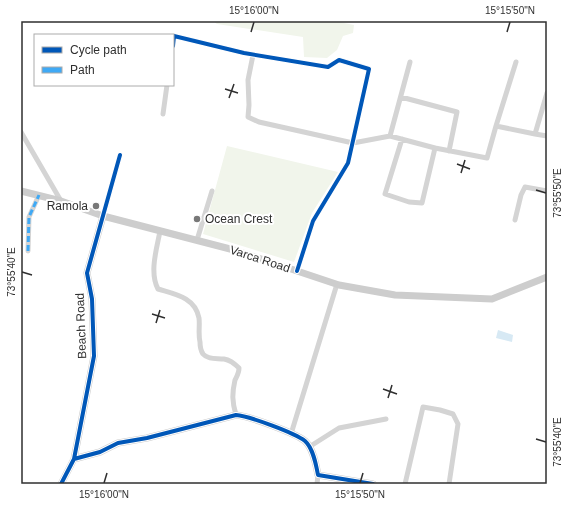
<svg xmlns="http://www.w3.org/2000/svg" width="568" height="505" viewBox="0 0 568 505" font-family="Helvetica,sans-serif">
	<rect width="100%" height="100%" fill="#fff"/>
	<path fill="#f1f5eb" d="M213 21H334L354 25 353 33 343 36 337 50 327 58 304 57 303 37 217 24Z
		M227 146 338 172 312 213 294 262 203 234Z"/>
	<path fill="#d7e9f4" d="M498 330 513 335 512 342 496 338Z"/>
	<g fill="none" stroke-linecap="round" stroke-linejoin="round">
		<path stroke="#d4d4d4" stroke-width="5" d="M173 46 174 36 244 53 328 67 339 60 369 69 348 163 313 221 297 271
			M253 55 248 80 249 105 248 117 259 122 353 143 390 136
			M401 97 457 112 449 151
			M163 114 167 85
			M496 126 516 62
			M21 132 61 201
			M535 134 547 136
			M402 139 385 194 409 202 422 203 435 148 390 136 410 62
			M435 148 487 158 496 126 535 134 547 93
			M103 216 120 155
			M515 220 521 195 525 187 547 191
			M160 231C157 248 149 272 158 289 174 294 195 297 199 318 200 326 198 334 200 342 200 346 201 351 203 354 208 360 217 358 224 359 230 360 235 364 239 368 239 373 237 376 235 380 232 393 232 402 236 415
			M197 240 212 191
			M28 251 29 217 39 195
			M291 434 337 284
			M309 447 339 428 386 419
			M317 484 318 475
			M405 484 423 407 440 410 453 414 458 424 449 484"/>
		<path stroke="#cdcdcd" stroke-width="7" d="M21 191 61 201 103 216 234 250 339 285 395 295 492 299 547 277
			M74 459 100 452 118 443 147 438 236 415C249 416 295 433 305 441 313 448 316 464 318 475L373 484
			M61 484 74 459 94 356 92 299 87 273 103 216"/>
		<path stroke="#3fa9f5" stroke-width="3" stroke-dasharray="6 3" stroke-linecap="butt" d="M28 251 29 217 39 195"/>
		<g stroke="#fff" stroke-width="6">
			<path id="cycleway" d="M173 46 174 36 244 53 328 67 339 60 369 69 348 163 313 221 297 271
				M74 459 100 452 118 443 147 438 236 415C249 416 295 433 305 441 313 448 316 464 318 475L373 484
				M61 484 74 459 94 356 92 299 87 273 120 155"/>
		</g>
		<use href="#cycleway" stroke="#0057b8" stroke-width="4"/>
	</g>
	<path fill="none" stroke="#2f2f2f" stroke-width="1.5" d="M251 32 254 22M507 32 510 22M225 89 238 93M229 98 234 84M457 164 470 169M461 173 465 160M536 190 546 193M22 272 32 275M152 314 165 318M156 323 160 310M383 389 397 394M388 398 392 385M536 439 546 442M104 483 107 473M360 483 363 473"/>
	<g fill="#787878" stroke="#fff" stroke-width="1.5">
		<circle cx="96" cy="206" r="4"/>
		<circle cx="197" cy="219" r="4"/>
	</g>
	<g text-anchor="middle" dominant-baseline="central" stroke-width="4" stroke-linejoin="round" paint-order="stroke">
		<g font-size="12" fill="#2f2f2f" stroke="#fff" text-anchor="end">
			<text x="88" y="206">Ramola</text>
			<text x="205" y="219" text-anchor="start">Ocean Crest</text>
		</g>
		<g font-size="12" fill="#2f2f2f" stroke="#fff">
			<text transform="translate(260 259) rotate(18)">Varca Road</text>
			<text transform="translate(81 326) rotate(-92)">Beach Road</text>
		</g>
	</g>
	<rect width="568" height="505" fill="none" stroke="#ffffff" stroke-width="44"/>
	<rect x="34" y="34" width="140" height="52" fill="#ffffff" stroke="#acacac"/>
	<rect x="42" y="47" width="20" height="6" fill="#0057b8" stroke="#acacac"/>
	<text x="70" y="54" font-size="12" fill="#2f2f2f">Cycle path</text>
	<rect x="42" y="67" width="20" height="6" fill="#3fa9f5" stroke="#acacac"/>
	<text x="70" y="74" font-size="12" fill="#2f2f2f">Path</text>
	<rect x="22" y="22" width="524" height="461" fill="none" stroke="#2f2f2f" stroke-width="1.5"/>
	<g font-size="10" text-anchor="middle" fill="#2f2f2f">
		<text x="254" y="14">15°16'00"N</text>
		<text x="510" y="14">15°15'50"N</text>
		<text transform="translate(557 193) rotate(-90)" y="4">73°55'50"E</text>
		<text transform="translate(11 272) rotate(-90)" y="4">73°55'40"E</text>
		<text transform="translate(557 442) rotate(-90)" y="4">73°55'40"E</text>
		<text x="104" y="498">15°16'00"N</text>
		<text x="360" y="498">15°15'50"N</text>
	</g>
</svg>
